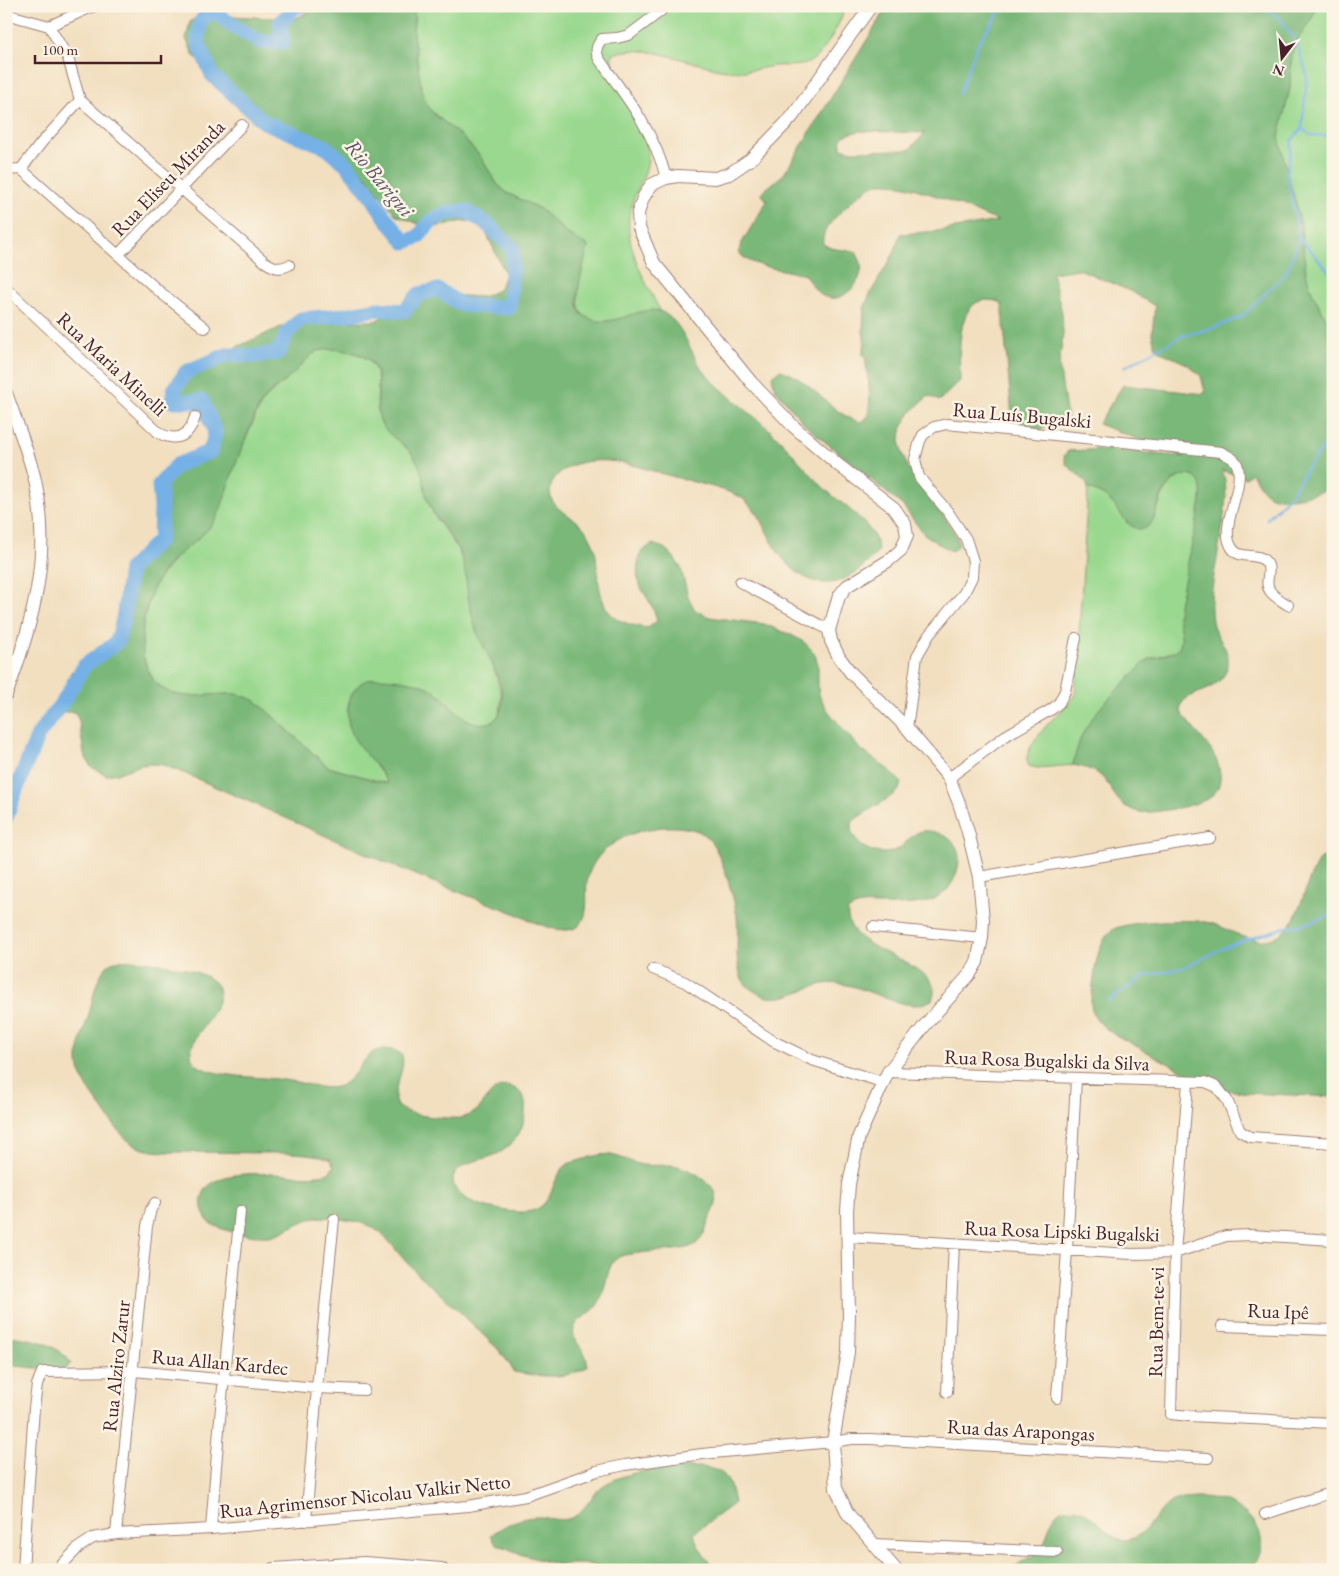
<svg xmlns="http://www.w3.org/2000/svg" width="1339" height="1576" viewBox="0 0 1339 1576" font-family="'EB Garamond',serif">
	<rect width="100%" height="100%" fill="#fcf5e5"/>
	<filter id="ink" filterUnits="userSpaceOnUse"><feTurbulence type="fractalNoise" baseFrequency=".02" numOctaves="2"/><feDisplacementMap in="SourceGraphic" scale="10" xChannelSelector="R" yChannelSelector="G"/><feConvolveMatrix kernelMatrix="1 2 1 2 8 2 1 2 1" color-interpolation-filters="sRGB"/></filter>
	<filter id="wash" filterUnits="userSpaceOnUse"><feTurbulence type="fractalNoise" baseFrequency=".0096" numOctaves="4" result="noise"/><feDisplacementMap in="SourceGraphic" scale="20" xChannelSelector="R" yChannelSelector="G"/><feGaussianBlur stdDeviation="1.12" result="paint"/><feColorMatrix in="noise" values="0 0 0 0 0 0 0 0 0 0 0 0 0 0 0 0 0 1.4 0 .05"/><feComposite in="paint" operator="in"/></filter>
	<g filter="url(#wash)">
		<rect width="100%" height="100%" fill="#f2dfc0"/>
		<path fill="#99d88e" stroke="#727c5c" d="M415 6H846C840 23 822 60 805 64 795 67 784 65 774 66 761 68 749 72 736 71 702 70 642 39 612 55 609 83 640 117 647 146 653 168 636 187 631 207 621 242 645 280 660 311 639 311 626 319 607 322 561 327 582 271 587 246L568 234 540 209 507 193 497 184 480 156 462 137 432 112 425 101 422 92 413 34Z
			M1317 6H1333V326L1324 315 1311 290 1306 273 1301 226 1278 147 1279 133 1290 88 1291 61 1295 44 1313 16Z
			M329 349 343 350 357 354 368 359 375 369 378 381 377 409 392 436 408 449 416 459 423 474 427 499 434 515 457 548 464 564 467 578 502 696C501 701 501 707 500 712 498 717 494 721 489 723 469 729 454 708 442 696L350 697C347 709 347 719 351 731L389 784 328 767 256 701 234 694 197 697 177 695 166 691 154 681 147 667 143 655 142 637 143 624 151 593 159 577 179 554 208 529 216 518 238 457 257 413 263 401 310 356 317 351Z
			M1183 475C1202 475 1202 486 1201 502L1178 614 1182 639 1179 648 1175 651 1149 659 1114 694 1086 728 1080 740 1073 765 1037 768 1029 766C1028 764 1027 761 1027 759 1027 741 1063 709 1075 697L1088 488 1107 497 1118 509 1127 523 1154 519C1161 499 1164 485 1183 475Z"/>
		<path fill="#7ab879" stroke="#626c52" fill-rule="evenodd" d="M318 6H415L413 34 422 92 425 101 432 112 462 137 480 156 497 184 507 193 540 209 568 234 588 246C585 263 572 299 581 313 583 315 585 316 587 317 612 332 642 301 664 313 684 325 689 351 702 369 723 395 754 414 778 438 793 453 806 470 821 485 839 504 878 524 878 552 867 564 851 579 835 582 809 588 786 566 774 546 766 533 763 517 751 507 748 503 744 499 740 497 721 487 691 482 671 476 650 471 629 462 608 461 596 460 582 461 571 466 563 470 555 475 552 483 544 505 565 512 579 523 584 528 589 534 592 541 596 549 596 558 597 567 601 607 605 622 648 628L657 621C650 590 629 590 641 552L652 544 664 548 672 555 681 568 688 597 695 610 709 617 764 624 791 635 804 642 814 652 818 664V687L819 695 828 711 859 748 890 771 901 782 899 790C885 802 868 810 853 821L851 831C854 836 858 843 862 846 874 854 889 856 901 847 907 841 914 833 922 831 928 830 935 832 941 834 963 843 962 863 953 881 940 908 902 905 877 905 873 905 867 904 862 905 858 905 852 908 848 910 843 947 911 956 930 980 932 983 934 987 935 990L932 1000C927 1002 923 1004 918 1005 894 1006 866 987 841 984 832 983 825 983 816 986 800 990 786 1000 768 997 757 994 745 987 741 977 734 958 739 936 737 917 735 901 723 860 714 846 711 841 705 835 700 832 692 828 685 828 676 827 644 825 601 840 589 873 583 889 591 907 582 922 579 928 572 930 565 930 544 930 519 914 499 907 414 877 333 839 250 802 221 790 193 776 163 765L153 764 141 765 119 773 106 775 91 767 84 754 79 721 75 712H63L52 719 71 672 103 652 113 635 122 587 158 534 160 487 166 468 201 455 211 429 209 414 185 404 178 397 185 381 199 364 292 322 375 321 426 294 483 297 500 289 505 273 482 224 464 221 429 228 396 215 365 175 321 141 240 105 217 75 194 56 186 39 190 22 204 11 229 16 295 19ZM329 349C342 350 359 351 369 360 388 378 369 407 384 428 394 440 409 446 416 460 424 472 423 486 427 499 434 519 450 532 459 551 466 567 466 581 468 598 470 607 472 616 474 624 482 651 511 685 500 713 495 725 481 725 470 721 454 715 445 697 430 688 421 683 410 682 401 680 390 679 378 676 367 680 350 686 345 709 349 725 353 746 379 764 388 784L328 767 256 701C249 698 242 695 235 694 208 692 176 705 155 682 130 654 145 590 168 565 183 548 206 537 217 517 222 507 225 496 228 485 235 466 242 447 250 428 254 419 257 409 263 401 270 391 280 385 289 378 296 371 303 363 310 356L317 351Z
			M888 6H1317L1313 16 1295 44 1291 61 1290 88 1279 137 1291 188 1296 203 1301 226 1306 273 1311 290 1324 315 1333 326V489C1314 493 1280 506 1265 492 1259 487 1256 479 1252 473L1246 478 1221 470C1237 491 1208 580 1211 610 1211 616 1212 623 1214 629 1220 642 1232 652 1227 668 1221 689 1198 690 1183 701L1180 710C1192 732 1217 747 1220 774 1221 781 1218 790 1213 795 1204 805 1153 814 1139 812 1135 811 1128 808 1125 806 1114 798 1110 785 1101 776 1093 769 1083 767 1073 765 1076 752 1079 739 1086 728 1100 703 1125 684 1144 663 1152 657 1163 656 1173 652 1187 646 1179 627 1178 616 1178 610 1179 605 1180 600L1201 502C1201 497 1202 491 1201 487 1198 473 1184 472 1174 480 1170 483 1165 490 1162 495 1157 504 1155 529 1141 529 1125 529 1118 505 1106 497 1101 493 1094 491 1088 488L1086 482 1066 464 1064 455 1068 451 1104 449 1185 457 1098 424 1123 385 1204 394 1205 392 1201 376 1187 364 1161 352 1155 346 1152 334 1155 306 1132 292 1079 269 1052 273 1062 313 1063 333 1059 365 1068 424 1047 425 1039 433 1029 431 1027 427 1013 428 1002 304C998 300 993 301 987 300 954 300 960 360 960 381L939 401 929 396C856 450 942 491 959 545L952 551 935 542 923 533 903 506 806 426 775 389 772 376 780 370C809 377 830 414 860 422L867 418C873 399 867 376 865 356L862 354 865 344 863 331 864 308 870 294 894 253 900 234 938 231 998 221C974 212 899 176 877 184 863 189 851 202 841 212 832 221 821 231 823 244 834 251 843 249 856 252 857 255 860 259 861 263 865 281 842 306 823 296 816 292 810 283 805 275 789 270 747 267 739 252L741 244 767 201 761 193 784 174ZM860 131 924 133H925L909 150 853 151 841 148V138L848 134Z
			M1333 854V1097L1249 1093 1220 1089 1190 1075 1112 1033C1097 1022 1088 1013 1092 993 1094 978 1096 950 1105 938 1107 934 1112 930 1116 928 1134 921 1191 918 1210 923 1230 928 1253 948 1275 937 1301 924 1301 893 1314 870 1315 867 1317 862 1319 860 1322 857 1329 855 1333 854Z
			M130 960C150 961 210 968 218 988 230 1016 148 1061 223 1074 245 1078 269 1077 291 1081 305 1083 322 1090 336 1087 358 1082 362 1049 385 1049 393 1050 396 1050 402 1055 403 1060 403 1064 402 1068 400 1079 392 1093 396 1104 401 1116 447 1119 460 1118 465 1117 472 1114 476 1111 487 1102 493 1082 511 1087 518 1089 524 1095 525 1103 527 1126 515 1148 492 1156 481 1160 464 1162 456 1172 452 1176 453 1180 454 1185 459 1205 508 1213 526 1212 556 1209 549 1177 568 1164 572 1162 578 1161 581 1160 587 1158 593 1156 599 1155 614 1152 628 1162 642 1165 652 1166 660 1165 669 1165 684 1166 695 1172 706 1181 710 1185 715 1189 716 1195 718 1204 713 1212 709 1220 707 1226 705 1232 702 1237 700 1240 696 1245 692 1246 683 1251 651 1251 639 1253 632 1254 623 1254 617 1258 604 1267 608 1296 593 1310 587 1316 576 1320 574 1329 571 1339 583 1348 586 1357 587 1360 587 1363 588 1366 567 1381 538 1376 514 1372L508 1362 497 1348C480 1333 465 1316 448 1301 434 1288 419 1276 406 1262 396 1251 388 1237 375 1229 367 1224 356 1221 346 1220 337 1218 325 1216 316 1218 300 1220 289 1230 274 1235 259 1239 221 1232 209 1222 203 1215 200 1206 202 1197 213 1160 290 1179 318 1175 322 1175 325 1174 329 1173L334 1166 330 1159C310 1152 288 1153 266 1153 240 1153 213 1152 187 1152 171 1152 152 1153 138 1147 124 1140 113 1124 104 1111 94 1097 77 1077 78 1058 79 1040 87 1023 91 1006 94 992 99 967 115 961 120 960 126 961 130 960Z
			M6 1336C30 1338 56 1342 71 1363L67 1368 55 1370 6 1365Z
			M701 1467C728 1470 729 1479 734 1503L694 1533C698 1552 706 1555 714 1570H612L587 1564H555L523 1555 495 1543 491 1535C505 1525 521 1516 540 1517 550 1518 562 1522 571 1518 585 1512 589 1498 600 1488 626 1468 669 1468 701 1467Z
			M1196 1498C1207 1498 1221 1499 1231 1504 1246 1511 1264 1529 1261 1547 1260 1555 1255 1563 1252 1570H1012C1020 1560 1035 1557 1042 1547 1049 1536 1048 1521 1058 1512 1060 1510 1061 1510 1065 1509 1093 1501 1106 1546 1130 1539 1148 1535 1158 1508 1173 1501 1179 1498 1189 1499 1196 1498Z"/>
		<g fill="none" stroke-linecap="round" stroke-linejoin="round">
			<path stroke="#75b1e6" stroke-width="2.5" d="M1261 6 1278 17 1297 43 1307 76 1302 128 1292 140 1287 174 1299 238 1333 276
				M959 94 978 43 1003 6
				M1302 129 1310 135 1333 136
				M1124 367 1182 336 1213 328 1243 316 1287 271 1299 238
				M1267 519 1290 496 1307 468 1333 434
				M1108 1001 1144 976 1183 968 1225 947 1282 928 1301 925 1325 917 1333 913"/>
			<path stroke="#75b1e6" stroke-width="15" d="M6 818 12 800 38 735 64 700 84 666 117 642 123 620 130 569 160 539 161 507 159 485 177 465 211 451 215 432 202 401H172L174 390 186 372 227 355 256 356 278 353 287 333 301 319 345 315 377 309 404 311 419 294 438 290 462 305 509 308 513 249 488 225 466 211 446 213 432 220 418 237 405 242 385 217 372 197 346 164 324 146 298 136 264 122 212 75 198 42 200 23 210 9 235 27 260 42H283L280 23 295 7 300 6"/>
		</g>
	</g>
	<g filter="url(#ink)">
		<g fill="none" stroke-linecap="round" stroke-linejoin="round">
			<g stroke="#9e7f76" stroke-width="12">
				<path id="minor" d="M661 11 629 35 617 38 602 39C596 46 595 51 599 59 626 96 655 133 666 178
					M6 14 49 26 94 6
					M49 26 68 58 80 100 265 262C275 268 279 270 289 265
					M21 169 160 292 205 328
					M6 170 21 169 42 142 80 100
					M118 255 242 125
					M6 288 159 433C178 443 189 436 195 417
					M740 582 829 630
					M907 728 917 656 929 635 964 593 972 577 973 561 966 539 948 512 919 477 915 459 920 441 923 435 934 427 947 424 1221 452C1226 455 1234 458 1236 462 1248 484 1217 526 1232 548 1240 561 1256 551 1266 562 1273 570 1263 582 1270 591 1274 597 1282 601 1288 605
					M949 778 1005 736 1052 709 1059 703 1065 691 1076 638
					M979 877 1210 838
					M873 927 982 938
					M653 969 685 982 773 1041 812 1060 882 1082
					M888 1072 1205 1082 1217 1087 1227 1100 1240 1131 1250 1137 1333 1143
					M1188 1082 1175 1253 1171 1414 1189 1416 1333 1423
					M848 1237 1132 1254 1175 1253 1226 1236 1251 1235 1333 1240
					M1222 1326 1333 1330
					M947 1392 954 1244
					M1057 1398 1067 1250 1076 1079
					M1265 1514 1333 1492
					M306 1521 317 1388 334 1219
					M211 1529 219 1429 240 1211
					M116 1534 147 1226 151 1209 155 1203
					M873 1544 1057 1552
					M23 1570 34 1408 37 1385 42 1372 133 1371 317 1388 364 1390
					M57 1570 78 1548 93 1538 116 1534 211 1529 468 1506 526 1496 597 1471 625 1465 702 1454 833 1442 852 1439H870L1208 1458"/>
			</g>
			<g stroke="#9e7f76" stroke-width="14">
				<path id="major" d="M871 6 792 117 751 159 729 174 715 178 678 176 666 178 651 185 643 198 638 213 639 228 654 263 751 382 793 426 837 464 894 508 905 524 907 536 901 550 888 561 847 586 839 596 829 630 831 641 839 657 851 673 907 728 949 778 959 803 968 832 979 877 983 920 982 938 977 962 970 974 926 1024 888 1072 859 1136 849 1184 847 1211 849 1315 848 1352 833 1442 836 1488 848 1514 896 1570
					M6 393C16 422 28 450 35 480 52 556 33 623 6 695"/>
			</g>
			<g stroke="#9e7f76" stroke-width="16">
				<path id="highway" d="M274 1570 364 1564 441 1570"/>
			</g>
			<use href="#minor" stroke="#fff" stroke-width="10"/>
			<use href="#major" stroke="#fff" stroke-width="12"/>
			<use href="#highway" stroke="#fff" stroke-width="14"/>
		</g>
	</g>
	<g text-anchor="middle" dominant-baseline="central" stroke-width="5" stroke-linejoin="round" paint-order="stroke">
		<g font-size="20" fill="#4a1f2b" stroke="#fcf5e5">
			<text transform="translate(168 178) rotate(-46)">Rua Eliseu Miranda</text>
			<text transform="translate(112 364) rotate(43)">Rua Maria Minelli</text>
			<text transform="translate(1022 415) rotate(5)">Rua Luís Bugalski</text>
			<text transform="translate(1047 1060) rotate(2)">Rua Rosa Bugalski da Silva</text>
			<text transform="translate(1062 1231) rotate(2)">Rua Rosa Lipski Bugalski</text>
			<text transform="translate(1278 1311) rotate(2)">Rua Ipê</text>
			<text transform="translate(1156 1322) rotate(-89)">Rua Bem-te-vi</text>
			<text transform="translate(220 1362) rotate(5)">Rua Allan Kardec</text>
			<text transform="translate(116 1366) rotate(-84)">Rua Alziro Zarur</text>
			<text transform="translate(1021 1430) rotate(3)">Rua das Arapongas</text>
			<text transform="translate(365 1496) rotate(-6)">Rua Agrimensor Nicolau Valkir Netto</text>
		</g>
		<g font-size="21" font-style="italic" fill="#59526c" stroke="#fcf5e5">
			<text transform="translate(380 178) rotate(50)">Rio Barigui</text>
		</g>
	</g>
	<rect width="1339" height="1576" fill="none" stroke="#fcf5e5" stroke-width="25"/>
	<g transform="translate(1282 58) rotate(196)" stroke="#fcf5e5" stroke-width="4" paint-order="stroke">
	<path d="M0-4L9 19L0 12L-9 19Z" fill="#4a1f2b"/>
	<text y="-8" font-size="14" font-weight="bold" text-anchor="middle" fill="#4a1f2b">N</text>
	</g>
	<path d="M35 55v8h126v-8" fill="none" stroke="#4a1f2b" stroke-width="2.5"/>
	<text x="42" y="55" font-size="15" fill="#4a1f2b" stroke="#fcf5e5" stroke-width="4" paint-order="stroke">100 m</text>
</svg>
